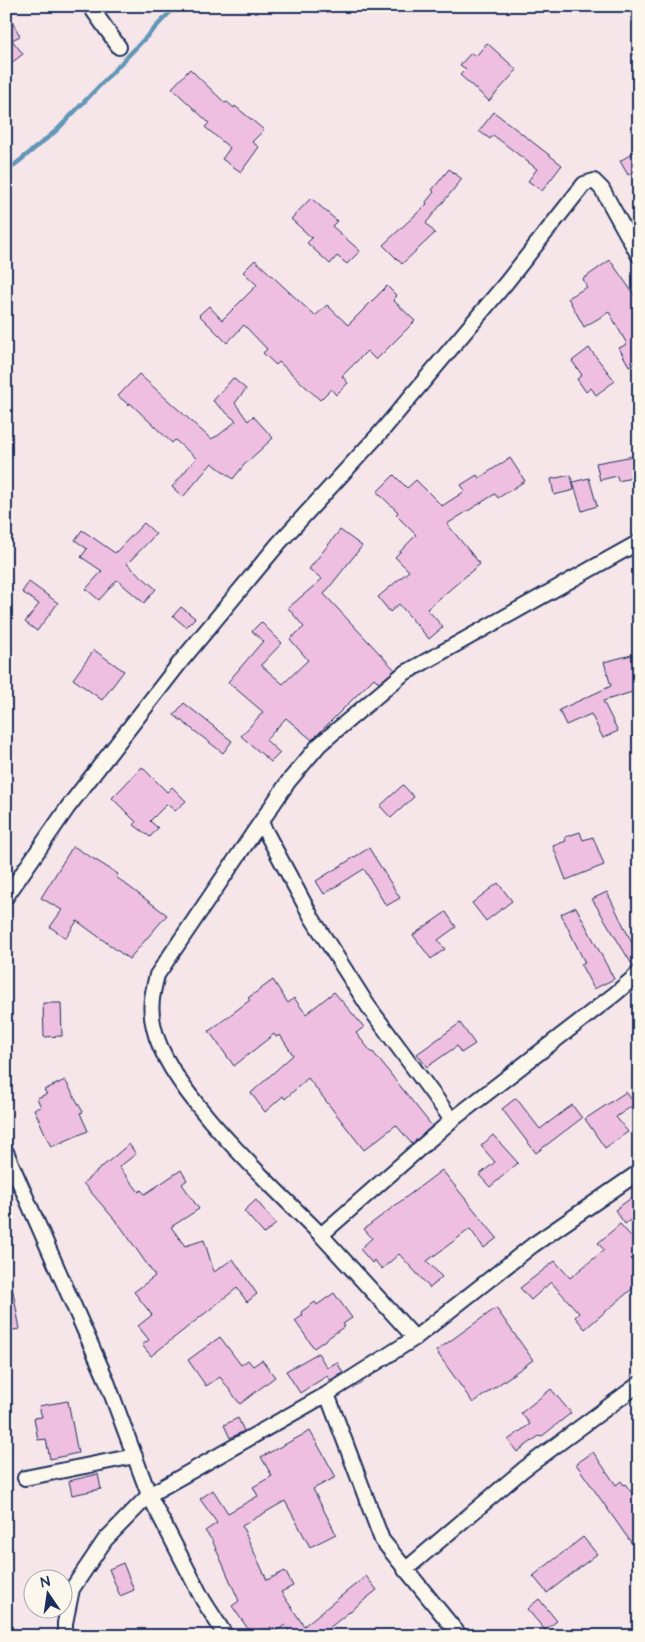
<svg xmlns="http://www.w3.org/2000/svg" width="645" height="1642" viewBox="0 0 645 1642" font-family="'Architects Daughter',sans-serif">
	<rect width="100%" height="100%" fill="#f7e6e9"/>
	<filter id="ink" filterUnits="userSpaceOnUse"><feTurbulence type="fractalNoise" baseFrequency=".02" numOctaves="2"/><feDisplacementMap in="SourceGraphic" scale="10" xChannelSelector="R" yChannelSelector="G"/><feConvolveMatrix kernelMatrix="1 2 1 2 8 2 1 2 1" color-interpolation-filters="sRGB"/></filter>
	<g filter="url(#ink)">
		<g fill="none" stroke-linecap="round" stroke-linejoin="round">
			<path stroke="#6295b7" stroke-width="4.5" d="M6 172 57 130 176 6"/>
		</g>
		<path fill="#efbfe1" stroke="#1b2f5e" d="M6 11 20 36 12 40 23 54 6 67Z
			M487 43 517 70 489 101 460 75 466 69 460 65 471 53 476 56Z
			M190 69 225 103 227 102 234 108 235 106 264 130 252 142 259 147 241 172 222 159 230 148 205 127 209 123 172 88Z
			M494 112 562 165 542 191 528 181 537 169 493 135 490 139 479 131Z
			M639 149V169L628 175 620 161Z
			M449 169 462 179 426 223 435 233 402 264 383 245 427 204 426 202 434 192 432 190Z
			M311 198 337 221 332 226 360 251 347 264 337 256 330 264 307 243 312 238 291 219Z
			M255 260 315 316 327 305 348 325 387 286 397 296 393 300 415 321 376 360 367 351 342 376 348 383 336 395 331 389 320 400 279 362 276 365 263 353 267 349 244 325 227 343 199 315 209 306 222 320 257 285 243 272Z
			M610 260 635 296 639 310V364L637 361 629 366 619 348 627 344 609 312 584 327 568 298 587 287 583 279Z
			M589 348 615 381 596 395 591 388 586 392 577 379 582 375 572 361Z
			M139 374 211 439 219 435 236 421 213 401 233 378 246 389 235 403 248 421 253 416 273 438 244 465 233 479 212 463 183 497 172 487 196 458 175 440 172 443 130 403 129 405 118 396Z
			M639 455V472L631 473 632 478 618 481 617 476 600 480 596 463Z
			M510 458 525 481 498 498 495 494 447 524 480 564 427 609 443 627 429 639 399 604 390 612 378 597 409 571 395 557 416 535 396 515 398 512 377 492 394 475 407 488 416 480 442 506 465 491 461 485 477 475 479 478Z
			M571 475 574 490 554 495 551 479Z
			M589 478 597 506 582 511 573 482Z
			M144 523 156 534 127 564 156 589 144 603 117 580 99 600 86 589 102 571 81 557 87 549 75 540 82 530 115 553Z
			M340 530 362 546 324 594 395 670 379 683 374 678 312 740 286 718 266 740 280 753 271 762 241 736 263 712 228 682 263 641 252 631 261 622 282 643 261 665 283 684 308 660 290 639 304 627 288 608 322 579 309 569Z
			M29 582 58 603 37 631 25 622 39 604 22 592Z
			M181 607 195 618 186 627 173 616Z
			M94 650 124 671 102 700 73 679Z
			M639 653V690L603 701 618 731 603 738 591 714 566 725 559 710 611 686 604 662Z
			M184 703 232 741 223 753 174 715Z
			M142 767 167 792 172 787 186 801 175 811 167 804 150 821 158 828 150 837 134 825 136 822 112 798Z
			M403 785 414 797 391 818 380 806Z
			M580 832 583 840 593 837 604 865 566 880 553 846 566 841 565 837Z
			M73 846 118 874 116 877 167 915 129 959 77 921 66 938 50 927 62 910 41 898Z
			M369 848 400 898 386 906 364 869 324 894 316 881Z
			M498 883 512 901 486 921 472 903Z
			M607 892 633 945 639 942V962L633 966 592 899Z
			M576 907 614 979 594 989 581 965 585 963 561 914Z
			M446 912 456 927 438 940 445 949 431 959 413 935Z
			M273 980 288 1003 294 998 306 1014 334 992 364 1027 356 1033 372 1053 373 1052 432 1126 412 1144 396 1125 364 1150 308 1078 285 1099 283 1096 265 1112 251 1093 293 1055 280 1035 276 1037 274 1034 234 1066 209 1031 250 1000 248 998Z
			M43 1003H61L62 1036 44 1037Z
			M460 1023 475 1044 461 1053 457 1046 427 1067 417 1054Z
			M65 1080 83 1112 80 1113 88 1131 51 1147 34 1109 41 1107 37 1098 47 1094 44 1090Z
			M626 1092 635 1104 616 1117 628 1132 605 1148 585 1119Z
			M516 1098 540 1129 572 1105 582 1118 536 1153 502 1109Z
			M493 1135 518 1163 490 1187 479 1175 495 1162 481 1146Z
			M129 1144 136 1154 119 1167 139 1192 141 1190 145 1194 181 1170 187 1180 182 1184 199 1209 171 1227 185 1246 204 1240 214 1272 233 1259 257 1294 247 1302 237 1288 151 1356 142 1345 149 1340 138 1326 152 1315 134 1292 155 1276 121 1227 83 1183Z
			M442 1170 497 1238 484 1248 470 1229 427 1261 442 1277 430 1288 399 1254 382 1269 374 1260 372 1263 360 1249 372 1238 364 1229Z
			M639 1192V1214L625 1224 615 1210Z
			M256 1200 276 1224 264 1234 244 1211Z
			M620 1224 639 1245V1283L585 1329 575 1317 579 1313 551 1282 531 1300 520 1288 555 1261 570 1278 604 1250 598 1243Z
			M6 1286H12L20 1329 6 1331Z
			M334 1293 352 1318 343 1324 345 1326 314 1348 295 1321 303 1315 301 1312 315 1302 317 1305Z
			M496 1308 533 1360 473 1403 436 1351Z
			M220 1337 241 1365 248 1360 253 1366 262 1360 275 1377 240 1404 220 1377 206 1386 188 1360Z
			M318 1353 327 1368 337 1362 343 1373 330 1380 327 1376 300 1393 286 1371Z
			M551 1389 571 1413 541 1437 539 1436 517 1452 508 1440 530 1424 521 1413Z
			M68 1401 78 1453 50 1459 46 1439 38 1440 34 1418 42 1417 39 1406Z
			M238 1418 244 1431 230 1438 224 1425Z
			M310 1431 336 1477 313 1489 336 1534 310 1547 285 1501 242 1526 267 1580 285 1571 293 1586 281 1592 304 1626 366 1576 377 1590 319 1636H292L285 1625 275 1632 271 1627 267 1630 265 1628 253 1636 232 1606 239 1601 212 1540 205 1531 217 1523 200 1499 213 1490 228 1513 258 1496 253 1487 272 1476 261 1457Z
			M593 1452 616 1485 621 1481 624 1485 625 1484 639 1502V1554L576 1464Z
			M98 1474 101 1489 72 1495 69 1481Z
			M583 1537 597 1554 547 1593 533 1576Z
			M123 1563 134 1590 120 1596 109 1569Z
			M539 1599 557 1621 545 1630 527 1609Z"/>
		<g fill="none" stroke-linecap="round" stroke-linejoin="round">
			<g stroke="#1b2f5e" stroke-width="18">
				<path id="minor" d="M90 6 119 47
					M261 823 312 918 368 1006 452 1120
					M6 897 68 807 182 660 279 543 381 432 506 283 584 184 594 181 602 189 639 256
					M6 1152 106 1379 149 1495 203 1600 226 1636
					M321 1235C274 1187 168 1092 154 1028 149 1009 152 994 157 975L288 782 319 745 403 674 639 542
					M415 1338 321 1235 452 1120 615 994 639 973
					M327 1394 382 1540 460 1636
					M25 1478 135 1456
					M405 1570 524 1469 639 1384
					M65 1636V1623L72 1589 105 1540 149 1495 327 1394 415 1338 533 1245 639 1172"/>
			</g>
			<use href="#minor" stroke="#fbf7ec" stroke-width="14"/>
		</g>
	</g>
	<rect width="645" height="1642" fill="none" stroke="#fbf7ec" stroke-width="25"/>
	<rect x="12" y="12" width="620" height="1617" fill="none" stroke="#1b2f5e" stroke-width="2" filter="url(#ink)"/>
	<g transform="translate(48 1594) rotate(347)"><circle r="24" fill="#fbf7ec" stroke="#a1a7b3"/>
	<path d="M0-4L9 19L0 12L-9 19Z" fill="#1b2f5e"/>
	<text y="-8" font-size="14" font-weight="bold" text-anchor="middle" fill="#1b2f5e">N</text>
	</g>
</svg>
